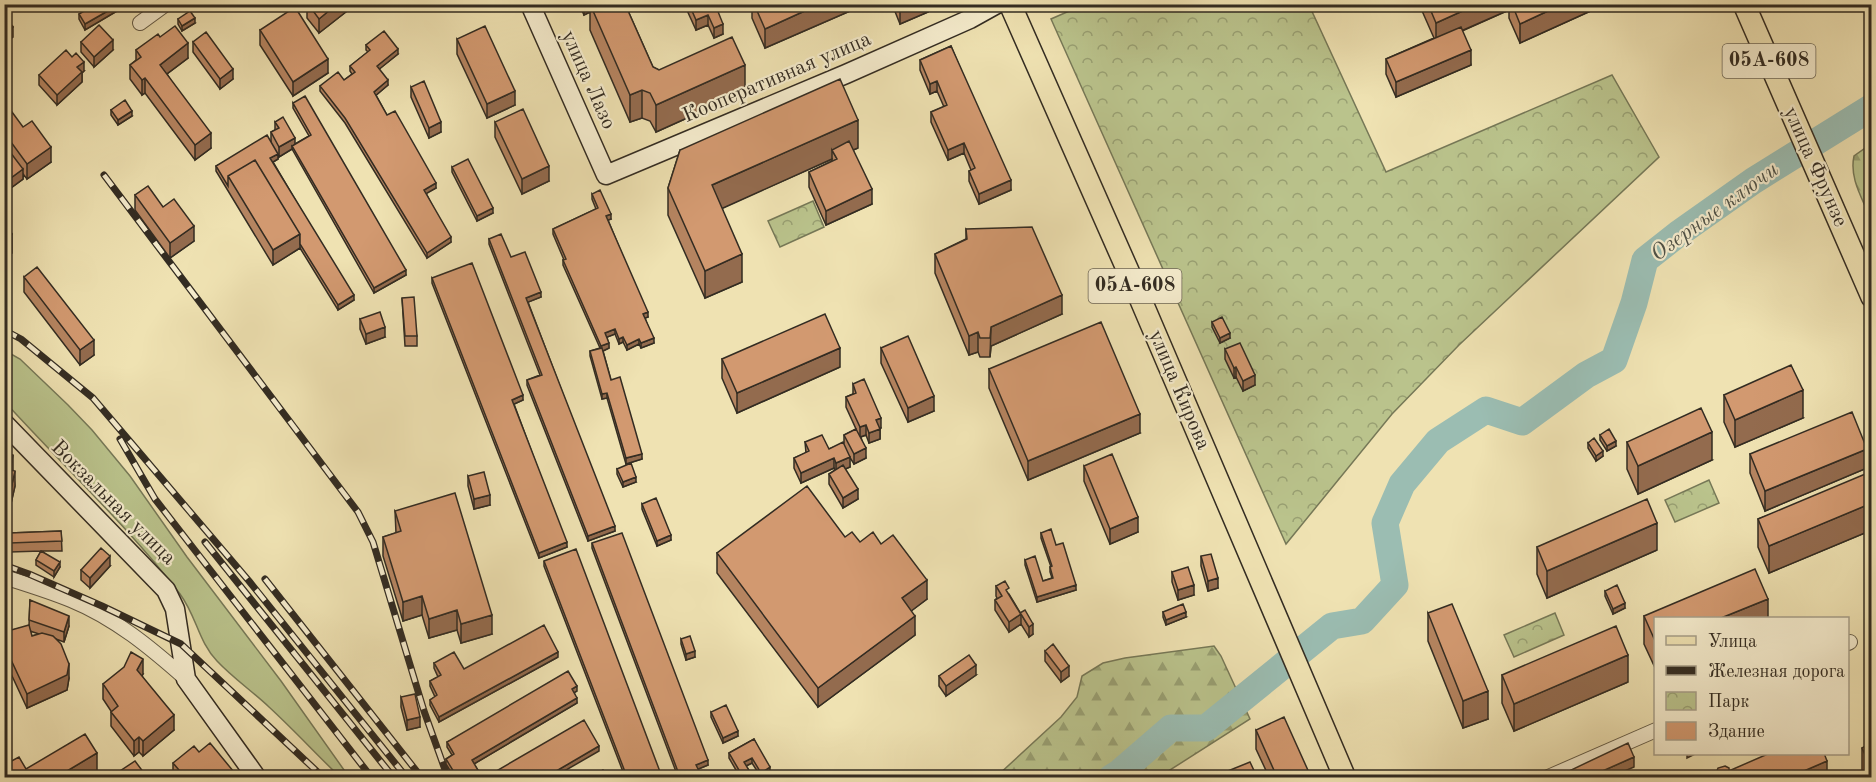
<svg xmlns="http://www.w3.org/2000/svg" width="1876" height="782" viewBox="0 0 1876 782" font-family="'Old Standard TT',serif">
	<defs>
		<pattern id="forest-firs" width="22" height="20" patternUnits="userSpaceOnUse" patternTransform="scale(1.5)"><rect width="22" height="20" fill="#bac38c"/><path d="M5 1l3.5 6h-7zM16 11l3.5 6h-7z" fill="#989f72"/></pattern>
		<pattern id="park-crowns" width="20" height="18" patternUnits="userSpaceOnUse" patternTransform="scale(1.5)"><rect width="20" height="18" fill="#bac38c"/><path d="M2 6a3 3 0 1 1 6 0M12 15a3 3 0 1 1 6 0" fill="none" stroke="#989f72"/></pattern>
	</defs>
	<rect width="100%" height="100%" fill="#efe2b2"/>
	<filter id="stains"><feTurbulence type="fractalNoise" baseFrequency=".00333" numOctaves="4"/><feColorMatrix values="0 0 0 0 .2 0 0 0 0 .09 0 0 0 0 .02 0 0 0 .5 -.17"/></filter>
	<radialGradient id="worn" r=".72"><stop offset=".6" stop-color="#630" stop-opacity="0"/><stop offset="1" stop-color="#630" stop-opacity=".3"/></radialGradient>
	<path fill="#bac38c" stroke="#767857" stroke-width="1.5" d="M4 350 20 359 68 405 92 430 130 476 187 557 281 681 349 777H340C316 754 293 729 269 707 252 691 233 678 217 661 198 641 197 617 180 594 127 525 63 466 5 402Z"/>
	<path fill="url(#forest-firs)" stroke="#767857" stroke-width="1.5" d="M1871 144V220C1863 199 1849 179 1854 156Z
		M1214 646 1221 656 1250 719 1159 777H996L1061 717 1077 697 1082 676 1103 663 1125 658Z"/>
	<path fill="url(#park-crowns)" stroke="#767857" stroke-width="1.5" d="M1083 5H1309L1386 172 1612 75 1659 157 1459 345 1392 414 1286 544 1051 19Z
		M813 201 824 227 780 247 768 221Z
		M1709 480 1719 503 1675 522 1665 500Z
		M1555 613 1564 635 1514 657 1504 635Z"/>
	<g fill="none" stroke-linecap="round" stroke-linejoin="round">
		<path stroke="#9bbdb2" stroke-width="27" d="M1111 778 1119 773 1171 728H1206L1332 626 1362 621 1395 585 1385 523 1402 484 1438 441 1486 410 1522 422 1586 375 1614 360 1634 303 1645 260 1678 234 1753 181 1872 107"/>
		<g stroke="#625a46" stroke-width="16">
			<path id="street" d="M140 23 166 4
				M4 577C26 584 49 591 71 600 115 618 151 648 186 679
				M1848 643 1850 642
				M1546 778 1656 730"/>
		</g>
		<g stroke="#332c22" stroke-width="21">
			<path id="secondary" d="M530 4 606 175 846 74 970 19 997 4
				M4 423 166 590 175 609 186 679 257 778"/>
		</g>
		<g stroke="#332c22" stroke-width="24">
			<path id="primary" d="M1010 4 1140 298 1345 778
				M1744 4 1872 297"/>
		</g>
		<use href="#street" stroke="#f5eccd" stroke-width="14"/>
		<use href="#secondary" stroke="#f5eccd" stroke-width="18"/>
		<use href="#primary" stroke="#efe2b2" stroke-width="21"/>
		<g stroke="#332c22" stroke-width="7">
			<path id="rail" d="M104 175 358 512 373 542 424 711 448 778
				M4 330 21 339 93 398 249 581 407 778
				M120 439 155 499 372 778
				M205 542 394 778
				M4 565 29 574 102 606 181 644 324 778
				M265 579 422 778"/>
		</g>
		<use href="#rail" stroke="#f5eccd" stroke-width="4.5" stroke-dasharray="14" stroke-linecap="butt"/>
	</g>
	<path fill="#b58460" stroke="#332c22" stroke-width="1.5" fill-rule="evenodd" d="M122 4V8L85 30 79 19V14Z
		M307 4H351V8L319 33 307 18Z
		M579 4H629V13L653 67 659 70 745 92 656 132 650 121 642 118 630 122 590 30V12L584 15Z
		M686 4H698L700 9 710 4 723 34 714 38 708 25 696 30 686 8Z
		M752 4H857V8L765 48 752 18Z
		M892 4H928V12L900 24Z
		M1419 4H1606L1520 43 1509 18V10L1462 31 1471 65 1396 97 1386 74V59L1434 38Z
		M178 19 195 23 182 31 178 24Z
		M260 30 328 73 293 96 260 45Z
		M160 37 188 58 167 74 211 148 195 160 145 93 142 95 130 79V65L136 60V50Z
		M457 39 515 105 487 118 457 54Z
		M81 42 113 50 94 67 81 52Z
		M193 42 233 79 220 89 193 52Z
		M366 45 398 54 379 69 388 85 376 95 387 115 436 188 426 193 451 242 427 258 345 123 320 91V86L344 80 352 74 350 71V66L368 52 366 50Z
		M951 46 1011 190 979 204 969 181V171L971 170 964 153 948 160 931 122V112L944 107 937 91 930 94 920 70V60Z
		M84 71 82 73V82L57 105 39 85V75Z
		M411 87 441 132 429 138 411 97Z
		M293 103 406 275 374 293 292 149 279 157 278 154V159L273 162 354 300 338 310 300 248 273 265 216 171V166L271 142V132L275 130V122L295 144 309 136 293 108Z
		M111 110 132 116 118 125 111 115Z
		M4 117 23 127 51 162 27 179 23 174V179L4 193V144L8 149V147L4 142Z
		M495 122 549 181 522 194 495 137Z
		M858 148 853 150 872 204 826 225 809 187V172L832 161V159L722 208 742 282 705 298 668 215V188L680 150Z
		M452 167 493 213 477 221 452 172Z
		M592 194 611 219 608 220 648 317 645 318 654 343 641 348 639 344 627 350 623 342 619 344 615 334 607 337 609 348 603 351 611 380 642 459 626 464 607 398 602 399 590 356V351L600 348 563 265V260H564L553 234V229L596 209 592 199Z
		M135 195 163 207 194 241 170 258 135 210Z
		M966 229 1062 314 991 346 990 357H980L978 352 969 355 935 273V254L966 239Z
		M489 239 511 257 541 297 528 302 615 531 588 541 527 385V380L540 375 489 244Z
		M24 277 94 355 80 365 24 292Z
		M432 278 523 400 514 404 567 547 539 558 432 283Z
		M402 298 417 336V346H405Z
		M360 319 385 337 366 344 360 329Z
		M1212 322 1230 338 1220 343 1212 327Z
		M881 348 934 411 908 422 881 363Z
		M1225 349 1255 385 1243 391 1236 377 1234 378 1225 359Z
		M722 359 840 367 737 413 722 378Z
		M989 369 1140 433 1028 480 989 388Z
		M853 384 881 428 880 429V439L869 443 866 435 861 437 866 458 854 464 849 456 850 467 845 469 858 499 843 508 829 484V474L835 470 834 468 801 483 794 468V458L806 453 805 442 829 449 844 443V435L856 429 846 407V397L853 394Z
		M1724 395 1803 418 1735 447 1724 422Z
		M1600 435 1616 446 1607 451 1600 440Z
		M1627 442 1712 460 1638 494 1627 469Z
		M1588 443 1603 456 1596 461 1588 448Z
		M4 453 13 471 15 486 7 521H4Z
		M1750 454 1867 468 1765 511 1750 473Z
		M1084 466 1138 532 1110 544 1084 481Z
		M617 469 636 482 623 487 617 474Z
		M468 476 490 505 474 509 468 486Z
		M1872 476V530L1769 573 1758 547V519Z
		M642 504 671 540 657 546 642 509Z
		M395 511 492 634 461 643 457 630 429 638 422 615 403 621 383 556V537L396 533Z
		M61 531 62 551H42L60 567 54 577 36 565V560L41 551 10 552V533Z
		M1041 533 1056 545 1076 590 1037 602 1025 565V560L1043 581 1052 578 1050 572V567H1051L1041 538Z
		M845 537 860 542 881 544 927 599 911 611 915 635 818 707 717 573V553Z
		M592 543 708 765 698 769 702 777H678L592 548Z
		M1537 547 1657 550 1547 598 1537 574Z
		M1201 556 1218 588 1208 591 1201 566Z
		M544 561 662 777H625L544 566Z
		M110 566 90 588 81 580V570Z
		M1172 572 1194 595 1178 600 1172 582Z
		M996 586 1009 594 1033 634 1029 637 1021 624 1009 632 995 610V600L997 598 996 596Z
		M1605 591 1625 608 1613 614 1605 596Z
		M30 600 69 626 64 642 56 639 69 678 67 690 27 708 6 663V655L4 652V632L29 626ZM30 631 39 634 32 636Z
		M1163 612 1186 617 1166 625 1163 617Z
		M1428 613 1488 719 1463 728 1428 641Z
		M1644 616 1768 618H1656V670L1644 644Z
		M681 639 695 657 686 660 681 644Z
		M1045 651 1069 676 1061 682 1045 661Z
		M558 657 439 722 430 705V700L435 697 430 686V681L438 677 434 668V663L464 669Z
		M143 674 142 676 174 730 143 756 139 752 134 756 111 726V711L103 699V684Z
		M976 675 946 696 939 686V676Z
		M1502 675 1628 682 1514 731 1502 703Z
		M577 691 574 692 577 703 474 764 482 777H454L446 764V759L452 755 447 747V742Z
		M401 697 420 727 407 730 401 707Z
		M711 712 738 736 723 743 711 717Z
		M1256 730 1311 777H1269L1256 749Z
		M754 739 770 772 761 777 752 763 746 766 753 777H740L729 758V753Z
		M1872 743V777H1863L1862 775V748Z
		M199 752 234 777H173V763Z"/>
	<path fill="#936b4e" stroke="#332c22" stroke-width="1.5" d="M120 4H122V8L85 30V24Z
		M337 4H351V8L319 33V19Z
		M584 4H590V12L584 15Z
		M624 4H629V28Z
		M655 4H667L655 9Z
		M820 4H857V8L765 48V29Z
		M900 4H928V12L900 24Z
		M1478 4H1509V10L1436 42V23Z
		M1563 4H1606L1520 43V24Z
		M708 15V25L696 30V20Z
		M195 18V23L182 31V26Z
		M723 24V34L714 38V28Z
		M13 27V37L4 43V33Z
		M113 40V50L94 67V57Z
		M188 43V58L160 79V65Z
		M398 49V54L377 71V66Z
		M1471 50V65L1396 97V82Z
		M328 59V73L293 96V82Z
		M84 62V71L82 73V82L57 105V95L77 67Z
		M745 65V92L656 132V105Z
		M233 69V79L220 89V79Z
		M145 78V93L142 95V80Z
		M388 80V85L374 97V92Z
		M937 81V91L930 94V84Z
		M642 90V118L630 122V95Z
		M515 91V105L487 118V104Z
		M132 111V116L118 125V120Z
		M858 120V148L836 157 832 150V159L712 213V185Z
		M441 122V132L429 138V128Z
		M211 133V148L195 160V145Z
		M295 138V148L292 146V149L279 157V147Z
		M964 143V153L948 160V150Z
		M51 147V162L27 179V164Z
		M278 154V159L270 164V158Z
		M549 166V181L522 194V179Z
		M23 169V179L4 193V183Z
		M1011 180V190L979 204V194Z
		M436 183V188L424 195V190Z
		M872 189V204L826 225V211Z
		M493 208V213L477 221V216Z
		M611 214V219L606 221V216Z
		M194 226V241L170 258V243Z
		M12 234V253L4 259V240Z
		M300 234V248L273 265V250Z
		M451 237V242L427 258V253Z
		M742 254V282L705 298V271Z
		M406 270V275L374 293V288Z
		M541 292V297L526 303V298Z
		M354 295V300L338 310V305Z
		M1062 295V314L991 346 990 357 991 327Z
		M648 312V317L643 319V314Z
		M385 327V337L366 344V334Z
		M615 329V334L605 338V333Z
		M978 332V352L969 355V336Z
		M1230 333V338L1220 343V338Z
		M623 337V342L619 344V339Z
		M654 338V343L641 348V343Z
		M639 339V344L627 350V345Z
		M94 340V355L80 365V350Z
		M609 343V348L601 352V346Z
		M840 348V367L737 413V393Z
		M1236 367V377L1234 378V368Z
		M1255 375V385L1243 391V381Z
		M1803 390V418L1735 447V420Z
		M607 393V398L602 399V394Z
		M523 395V400L512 405V400Z
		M934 396V411L908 422V408Z
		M1140 414V433L1028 480V461Z
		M881 418V428L876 430V420Z
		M866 425V435L860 437V427Z
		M880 429V439L869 443V433Z
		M1712 432V460L1638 494V466Z
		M1616 441V446L1607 451V446Z
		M866 448V458L854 464V454Z
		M1867 449V468L1765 511V491Z
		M1603 451V456L1596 461V456Z
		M642 454V459L626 464V458Z
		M13 455V470L10 485V470Z
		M850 457V467L836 473V463Z
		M834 458V468L801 483V473Z
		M15 471V486L7 521V506Z
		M636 477V482L623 487V482Z
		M858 489V499L843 508V498Z
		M490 495V505L474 509V499Z
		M1872 503V530L1769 573V546Z
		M1138 517V532L1110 544V529Z
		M1657 523V550L1547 598V571Z
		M615 526V531L588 541V536Z
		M671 535V540L657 546V541Z
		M567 542V547L539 558V553Z
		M110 556V566L90 588V578Z
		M60 562V567L54 577V571Z
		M1218 578V588L1208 591V581Z
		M927 580V599L902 618V598Z
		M1076 585V590L1037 602V597Z
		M1194 585V595L1178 600V590Z
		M422 596V615L403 621V602Z
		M1768 599V618H1721Z
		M1625 603V608L1613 614V609Z
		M457 610V630L429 638V619Z
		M1186 612V617L1166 625V620Z
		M1021 614V624L1009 632V622Z
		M492 615V634L461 643V624Z
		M69 616V626L64 642V632Z
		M915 616V635L818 707V688Z
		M1033 624V634L1029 637V627Z
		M695 651V657L686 660V654Z
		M558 652V657L439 722V717Z
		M1628 655V682L1514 731V704Z
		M143 659V674L137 685V670Z
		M69 664V678L67 690 27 708V694Z
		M976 665V675L946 696V686Z
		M1069 666V676L1061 682V672Z
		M577 686V691L572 694V689Z
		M1488 691V719L1463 728V701Z
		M577 698V703L472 765V760Z
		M174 715V730L143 756V741Z
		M420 717V727L407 730V720Z
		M738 731V736L723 743V738Z
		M139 737V752L134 756V741Z
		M599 746V751L554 777H546Z
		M97 753V772L89 777H57Z
		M1687 753H1697L1687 758Z
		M1634 757V767L1611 777H1589Z
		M752 758V763L744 767V762Z
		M708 760V765L696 770V765Z
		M1827 761V777H1790Z
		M770 767V772L761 777V773Z
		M234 772V777H227Z"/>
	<path fill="#d29970" stroke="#332c22" stroke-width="1.5" d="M96 4H120L85 24 79 14Z
		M308 4H337L319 19Z
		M590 4H625L653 67 659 70 732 37 745 65 656 105 650 93 642 90 630 95Z
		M689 4H698L700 9 710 4H715L723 24 714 28 708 15 696 20Z
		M754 4H820L765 29Z
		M1428 4H1478L1436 23Z
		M1512 4H1563L1520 24Z
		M295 7 328 59 293 82 260 30Z
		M190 11 195 18 182 26 178 19Z
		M5 16 13 27 4 33V16Z
		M99 25 113 40 94 57 81 42Z
		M175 26 188 43 160 65 211 133 195 145 145 78 142 80 130 65 141 57 136 50 158 34 160 37Z
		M485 26 515 91 487 104 457 39Z
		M1461 27 1471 50 1396 82 1386 59Z
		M384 31 398 49 377 66 388 80 374 92 387 115 395 111 436 183 424 190 451 237 427 253 345 118 320 86 338 72 344 80 355 72 350 66 370 50 366 45Z
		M206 32 233 69 220 79 193 42Z
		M951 46 1011 180 979 194 969 171 975 168 964 143 948 150 931 112 947 105 937 81 930 84 920 60Z
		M66 50 72 57 76 53 84 62 77 67 82 72 57 95 39 75Z
		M840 79 858 120 712 185 742 254 705 271 668 188 680 150Z
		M424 81 441 122 429 128 411 87Z
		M305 96 406 270 374 288 292 146 311 135 293 103Z
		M125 100 132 111 118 120 111 110Z
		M523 109 549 166 522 179 495 122Z
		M12 112 23 127 32 121 51 147 27 164 8 138 11 136 4 127V117Z
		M283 117 295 138 279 147 271 132 279 128 275 122Z
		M267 135 278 154 270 158 354 295 338 305 300 244V234L255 160 228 176V186L216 166Z
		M849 141 872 189 826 211 809 172 837 159 832 150Z
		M4 144 23 169 4 183Z
		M468 159 493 208 477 216 452 167Z
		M255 160 300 234 273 250 228 176Z
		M148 186 163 207 174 199 194 226 170 243 135 195Z
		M600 190 611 214 606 216 648 312 643 314 654 338 641 343 639 339 627 345 623 337 619 339 615 329 605 333 609 343 601 346 563 260 566 259 553 229 598 208 592 194Z
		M4 224 12 234 4 240Z
		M1032 227 1062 295 991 327 990 338H980L978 332 969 336 935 254 967 239 966 229Z
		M501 234 511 257 525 252 541 292 526 298 615 526 588 536 527 380 542 375 489 239Z
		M472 263 523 395 512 400 567 542 539 553 432 278Z
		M37 267 94 340 80 350 24 277Z
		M414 297 417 336H405L402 298Z
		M380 312 385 327 366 334 360 319Z
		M825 314 840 348 737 393 722 359Z
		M1222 317 1230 333 1220 338 1212 322Z
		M1101 322 1140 414 1028 461 989 369Z
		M908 336 934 396 908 408 881 348Z
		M1240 343 1255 375 1243 381 1236 367 1234 368 1225 349Z
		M602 348 611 380 620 377 642 454 626 458 607 393 602 394 590 351Z
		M1791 365 1803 390 1735 420 1724 395Z
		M864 379 881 418 876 420 880 429 869 433 866 425 860 427 846 397 856 393 853 384Z
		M1701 408 1712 432 1638 466 1627 442Z
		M1852 412 1867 449 1765 491 1750 454Z
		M856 429 866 448 854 454 844 435Z
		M1609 429 1616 441 1607 446 1600 435Z
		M822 435 829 449 843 442 850 457 836 463 834 458 801 473 794 458 809 451 805 442Z
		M1594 438 1603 451 1596 456 1588 443Z
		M4 453 13 455 10 470 15 471 7 506H4Z
		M1112 454 1138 517 1110 529 1084 466Z
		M631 463 636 477 623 482 617 469Z
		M843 465 858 489 843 498 829 474Z
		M484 472 490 495 474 499 468 476Z
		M1870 472 1872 476V503L1769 546 1758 519Z
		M807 486 845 537 852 532 860 542 873 532 881 544 893 535 927 580 902 598 915 616 818 688 717 553Z
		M455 493 492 615 461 624 457 610 429 619 422 596 403 602 383 537 401 531 395 511Z
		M656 498 671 535 657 541 642 504Z
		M1647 499 1657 523 1547 571 1537 547Z
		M1051 529 1056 545 1063 543 1076 585 1037 597 1025 560 1035 556 1043 581 1053 578 1050 567 1052 566 1041 533Z
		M61 531 62 541 10 543V533Z
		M622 533 708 760 696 765 702 777H680L592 543Z
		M101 548 110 556 90 578 81 570Z
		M576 549 662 777H627L544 561Z
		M41 551 60 562 54 571 36 560Z
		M1211 554 1218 578 1208 581 1201 556Z
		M1188 567 1194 585 1178 590 1172 572Z
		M1755 569 1768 599 1721 618H1656V643L1644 616Z
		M1005 581 1009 588 1006 590 1020 613 1025 610 1033 624 1029 627 1021 614 1009 622 995 600 1002 596 996 586Z
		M1617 585 1625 603 1613 609 1605 591Z
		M30 600 69 616 64 632 29 620Z
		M1183 604 1186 612 1166 620 1163 612Z
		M1452 604 1488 691 1463 701 1428 613Z
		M29 625 32 636 42 633 53 636 61 644 69 664 67 675 27 694 6 649 9 647 4 637V632Z
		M544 625 558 652 439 717 430 700 437 695 430 681 441 675 434 663 454 652 464 669Z
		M1616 626 1628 655 1514 704 1502 675Z
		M690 636 695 651 686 654 681 639Z
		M1053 644 1069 666 1061 672 1045 651Z
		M131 652 143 659 137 670 174 715 143 741 139 737 134 741 111 712 118 706 103 684 124 667Z
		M969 655 976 665 946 686 939 676Z
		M568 671 577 686 572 689 577 698 472 760 482 777H457L446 759 454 754 447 742Z
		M415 694 420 717 407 720 401 697Z
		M726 705 738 731 723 738 711 712Z
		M1284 717 1311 777H1277L1256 730Z
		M584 720 599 746 546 777H486Z
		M85 734 97 753 57 777H4V765L19 757 26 769Z
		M754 739 770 767 761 773 752 758 744 762 753 777H743L729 753Z
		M210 743 234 772 227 777H185L173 763 194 746 199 752Z
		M1628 743 1634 757 1589 777H1572L1569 771Z
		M1872 743V770L1862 748Z
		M1770 753H1824L1827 761 1790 777H1715Z
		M135 761 147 777H124L120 771Z
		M1250 762 1257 777H1213Z
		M1725 766 1729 768V771L1717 777 1716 773 1718 768Z
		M603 770 607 777H591Z"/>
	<g text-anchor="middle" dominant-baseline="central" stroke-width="4.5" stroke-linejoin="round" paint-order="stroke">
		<g fill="#f5eccd" stroke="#6d6655" stroke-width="1.5">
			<rect x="1722.5" y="44" width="93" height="34" rx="4.5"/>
			<rect x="1088.5" y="269" width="93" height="34" rx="4.5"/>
		</g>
		<g font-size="20" font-weight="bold" fill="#332c22">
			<text x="1769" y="61">05А-608</text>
			<text x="1135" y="286">05А-608</text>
		</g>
		<g font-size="21" fill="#332c22" stroke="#f5eccd">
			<text transform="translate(777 78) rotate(-23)">Кооперативная улица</text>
			<text transform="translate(588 80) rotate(66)">улица Лазо</text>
			<text transform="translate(1815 167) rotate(66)">улица Фрунзе</text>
			<text transform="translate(1179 390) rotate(67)">улица Кирова</text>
			<text transform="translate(113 503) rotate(45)">Вокзальная улица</text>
		</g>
		<g font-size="22" font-style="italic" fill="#4d5046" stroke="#f5eccd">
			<text transform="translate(1715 212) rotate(-36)">Озерные ключи</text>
		</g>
	</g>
	<rect width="1876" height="782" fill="none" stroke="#efe2b2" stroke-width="24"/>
	<rect x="6" y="6" width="1864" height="770" fill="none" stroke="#332c22" stroke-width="3"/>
	<rect x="12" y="12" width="1852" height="758" fill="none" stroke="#332c22" stroke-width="1.5"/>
	<rect x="1654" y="617" width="195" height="138" fill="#f5eccd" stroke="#a79f89" stroke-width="1.5"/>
	<rect x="1666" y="636" width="30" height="9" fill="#efe2b2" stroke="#a79f89" stroke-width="1.5"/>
	<text x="1708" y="647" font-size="18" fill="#332c22">Улица</text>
	<rect x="1666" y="666" width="30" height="9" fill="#332c22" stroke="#a79f89" stroke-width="1.5"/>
	<text x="1708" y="677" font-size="18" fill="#332c22">Железная дорога</text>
	<rect x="1666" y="692" width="30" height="18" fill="url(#park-crowns)" stroke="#a79f89" stroke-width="1.5"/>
	<text x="1708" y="707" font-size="18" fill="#332c22">Парк</text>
	<rect x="1666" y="722" width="30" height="18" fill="#d29970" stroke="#a79f89" stroke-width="1.5"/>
	<text x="1708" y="737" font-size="18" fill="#332c22">Здание</text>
	<rect width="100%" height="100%" filter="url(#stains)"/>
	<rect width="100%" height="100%" fill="url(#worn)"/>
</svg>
